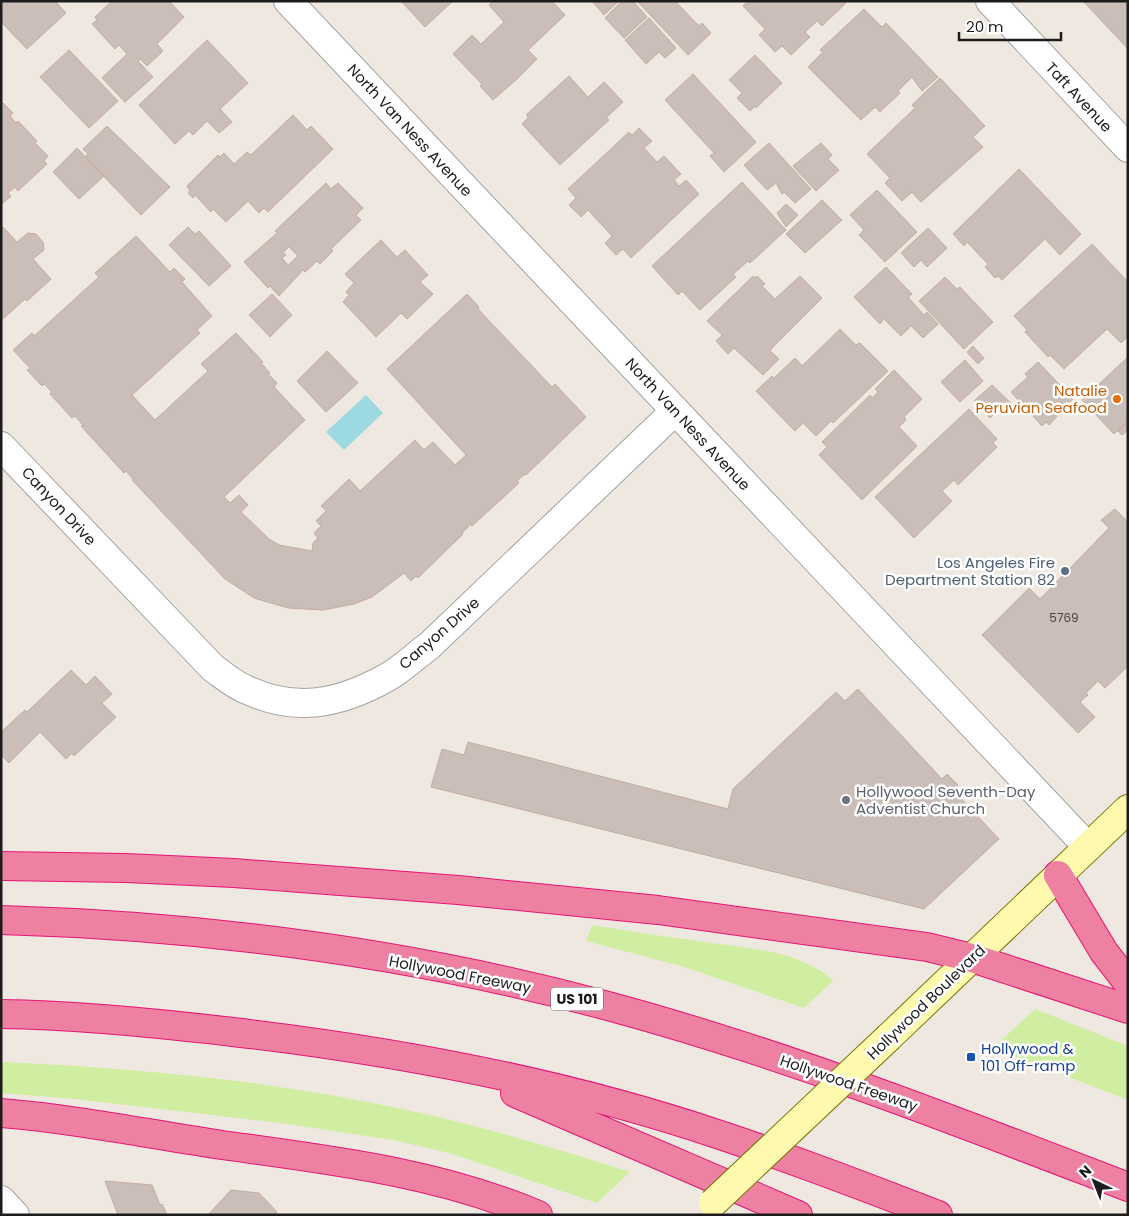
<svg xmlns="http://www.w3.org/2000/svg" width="1129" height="1216" viewBox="0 0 1129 1216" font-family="Poppins,sans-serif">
	<rect width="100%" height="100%" fill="#efe8e1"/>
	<path fill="#d0eea1" d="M592 925C627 931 663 936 698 941 742 948 800 949 833 981L804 1008 681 966 586 941Z
		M1035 1009 1128 1046V1100L993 1048Z
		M1 1062C139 1068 276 1081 411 1111 485 1127 558 1149 630 1172L597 1203 449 1153 393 1140 287 1124 75 1099 1 1093Z"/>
	<path fill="#9dd9e1" d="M366 395 383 413 344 450 326 432Z"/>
	<path fill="#cbbdb7" stroke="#c2aca2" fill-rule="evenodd" d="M1 1H55L66 13 27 49 1 22Z
		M112 1H169L184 17 157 44 163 51 147 66 140 59 138 61 153 77 125 102 102 78 127 54 119 45 115 49 92 24 97 20 95 17Z
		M401 1H453L425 27Z
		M493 1H552L565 15 528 50 537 59 516 80 493 100 480 86 482 84 453 54 472 35 481 44 504 22 489 5Z
		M592 1H619L604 15Z
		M622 1H633L647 17 624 38 605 18Z
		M675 1 699 26 702 23 711 33 688 55 638 2Z
		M748 1H844L846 3 822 26 817 21 805 32 810 37 791 55 782 46 775 52 759 35 765 29 743 6Z
		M1083 1H1128V49Z
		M864 9 882 27 886 23 938 77 922 91 912 77 898 91 900 93 880 112 875 107 861 120 808 67 823 52 820 50Z
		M649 18 676 48 665 58 659 52 646 64 625 40Z
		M207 40 248 83 220 109 232 122 219 133 207 121 193 135 189 131 175 144 139 105Z
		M69 50 118 101 89 128 40 77Z
		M755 55 782 83 756 108 755 106 750 111 737 98 742 93 729 80Z
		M693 74 756 142 724 172 710 156 714 153 665 100Z
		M569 76 588 97 604 82 623 102 606 118 609 120 560 165 522 124 528 118 527 114Z
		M940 78 985 126 973 137 983 147 921 202 912 192 902 201 885 183 890 178 867 154 915 108 912 105Z
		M3 103 13 113 10 116 16 123 18 121 37 141 35 143 48 156 44 161 47 164 18 191 15 187 8 193 11 196 1 205V105Z
		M293 115 307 130 311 126 333 149 268 212 264 208 259 213 248 201 226 222 213 209 211 212 195 195 193 198 188 193 190 191 187 186 218 155 220 157 224 153 234 164 247 152 251 155Z
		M107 126 170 187 141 215 85 157 88 154 83 149Z
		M639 128 652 141 644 148 657 162 664 156 681 174 674 180 679 186 686 180 699 194 631 258 623 249 616 255 605 243 612 236 588 210 581 217 569 205 576 198 568 189 629 132 632 135Z
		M769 143 811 189 795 203 784 192 782 194 776 183 767 190 744 165Z
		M821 143 832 155 828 159 839 170 816 191 793 166Z
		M77 148 104 176 79 199 53 172Z
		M1019 169 1081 234 1060 255 1045 239 1002 280 998 276 995 278 985 267 988 264 967 242 964 246 953 234Z
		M742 182 786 230 750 263 748 261 733 274 736 277 700 310 682 291 678 295 652 266Z
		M326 183 331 189 338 183 363 208 356 215 361 220 331 249 333 251 320 264 317 261 305 272 303 270 279 296 270 286 268 288 244 262 277 233 275 231ZM289 247 298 256 288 265 282 258 286 255 283 252Z
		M877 190 917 232 885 262 859 235 864 230 850 215Z
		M822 200 842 220 805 253 786 234Z
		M786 204 798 215 786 227 777 213Z
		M3 227 17 242 28 233 36 234 43 242 44 250 33 259 51 279 27 301 25 299 3 319 1 317V229Z
		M188 227 195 234 199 231 231 266 209 286 169 245Z
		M928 228 947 248 927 267 921 260 914 267 901 253Z
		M136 236 170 272 174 268 185 279 182 282 212 316 197 330 200 333 132 395 155 420 208 371 201 364 236 333 263 362 261 363 270 373 268 374 277 383 274 387 305 420 224 497 230 503 239 495 248 505 241 512 269 539 279 545 312 551 313 543 318 538 314 533 321 526 316 521 326 511 321 506 349 479 360 491 415 440 424 450 433 442 455 465 466 455 387 369 467 294 479 307 478 309 552 387 555 384 586 417 526 475 525 474 517 481 519 483 472 526 471 524 462 533 463 534 418 578 416 576 411 581 404 573 372 597 354 604 323 610 288 608 254 598 225 579 132 480 133 479 126 471 124 473 81 426 83 425 75 416 72 418 50 394 52 392 44 384 42 386 27 370 30 368 13 350 32 333 34 336 99 277 95 273Z
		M381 240 397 257 405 250 428 275 420 282 433 294 407 319 401 313 376 337 343 302 349 295 346 292 354 283 345 274Z
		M1092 244 1128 282V336L1121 343 1107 329 1064 369 1050 355 1048 357 1025 332 1027 330 1014 316Z
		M886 267 912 294 908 297 924 315 927 312 938 324 923 338 911 326 901 336 884 319 880 324 854 297Z
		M753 276 755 278 757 276 765 284 762 286 775 299 800 276 822 298 774 346 770 351 779 359 763 375 734 348 728 354 716 341 722 335 707 321Z
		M945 277 957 289 960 287 993 322 964 349 919 301Z
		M272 294 292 315 270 337 249 315Z
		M840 329 856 345 860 343 888 371 833 423 831 421 816 436 803 423 795 431 756 391 772 376 774 378 795 358 802 366Z
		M973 346 984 358 978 364 967 352Z
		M327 351 358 383 326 412 297 381Z
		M1128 357V421L1114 434 1082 400Z
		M965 360 983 381 960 402 941 382Z
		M1038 362 1073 399 1049 425 1046 422 1042 426 1011 392 1028 377 1025 374Z
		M894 370 922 399 904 417 906 420 899 427 917 446 862 500 819 455 827 447 822 442 870 395 872 398 878 392 875 389Z
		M992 385 1016 408 1010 414 1002 406 990 418 974 401Z
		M969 409 997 439 993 443 997 447 958 485 954 480 942 491 952 501 914 538 875 497Z
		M1128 421V430L1122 435 1118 431Z
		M1115 509 1128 522V666L1105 688 1098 681 1086 693 1088 695 1080 702 1095 717 1078 733 982 635 1029 588 1040 599 1109 528 1101 520Z
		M71 670 86 685 95 676 112 694 102 703 116 717 74 756 72 753 66 759 40 732 9 763 1 755V732L25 710 27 712Z
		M858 689 942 779 947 774 958 785 953 790 999 839 924 909 431 787 442 749 464 755 468 742 728 809 733 789 836 692 845 701Z
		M105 1181 152 1185 160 1205 162 1204 167 1215H118Z
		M231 1190 259 1193 277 1212 275 1215H208Z"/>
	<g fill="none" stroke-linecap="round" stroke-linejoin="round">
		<g stroke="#a3a3a3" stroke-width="30">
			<path id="minor" d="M288 1 1088 847
				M990 1 1128 148
				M1 446 213 668C223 675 233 684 245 689 295 713 339 704 386 678 401 670 415 656 429 646L675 411"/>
		</g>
		<g stroke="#a3a3a3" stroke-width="30">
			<path id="tertiary" d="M1 1200 15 1215"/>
		</g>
		<g stroke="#767500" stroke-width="30">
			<path id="secondary" d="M889 1037 1128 809"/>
		</g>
		<g stroke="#e61475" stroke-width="30">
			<path id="motorway" d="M1 866 126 868 234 873 458 890 658 910 927 947 972 958 1128 1009
				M1058 875 1104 952 1128 983
				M1 920C205 926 412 953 608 1006 786 1054 956 1121 1128 1187
				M1 1014C78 1015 156 1023 233 1032 397 1051 563 1082 720 1135 793 1159 866 1187 938 1215
				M515 1093 798 1215
				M1 1113C75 1119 149 1134 222 1145 330 1160 437 1172 538 1215"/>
		</g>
		<use href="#minor" stroke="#fff" stroke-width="28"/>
		<use href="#tertiary" stroke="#fff" stroke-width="28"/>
		<use href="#secondary" stroke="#fff9ae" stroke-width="28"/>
		<use href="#motorway" stroke="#ee81a2" stroke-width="28"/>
		<g stroke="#767500" stroke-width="30" stroke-linecap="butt">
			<path id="secondary-bridge" d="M713 1203 889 1037"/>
		</g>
		<use href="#secondary-bridge" stroke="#fff9ae" stroke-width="28"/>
	</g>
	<circle fill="#e8710a" stroke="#fff" stroke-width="2" cx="1117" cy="399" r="5"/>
	<circle fill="#5c6f8a" stroke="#fff" stroke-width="2" cx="1065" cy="571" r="5"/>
	<circle fill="#6b7280" stroke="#fff" stroke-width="2" cx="846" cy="800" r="5"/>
	<rect fill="#1a4fb4" stroke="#fff" stroke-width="2" x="966" y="1052" width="10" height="10" rx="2.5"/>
	<g text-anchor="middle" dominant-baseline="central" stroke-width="5" stroke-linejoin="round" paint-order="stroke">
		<g font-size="12" fill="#484443">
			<text x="1064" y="617">5769</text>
		</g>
		<rect fill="#fff" stroke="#606060" stroke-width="1" x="551" y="987.5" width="52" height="23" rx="4"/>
		<g font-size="14" font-weight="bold" fill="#1c1c1c">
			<text x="577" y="999">US 101</text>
		</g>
		<g font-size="15" fill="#1c1c1c" stroke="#fff">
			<text transform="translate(1079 97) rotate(47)">Taft Avenue</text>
			<text transform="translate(410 130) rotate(47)">North Van Ness Avenue</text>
			<text transform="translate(688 424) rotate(47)">North Van Ness Avenue</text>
			<text transform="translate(59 506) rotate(47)">Canyon Drive</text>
			<text transform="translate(439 633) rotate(-41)">Canyon Drive</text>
			<text transform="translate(460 974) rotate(11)">Hollywood Freeway</text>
			<text transform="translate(926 1002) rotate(-44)">Hollywood Boulevard</text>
			<text transform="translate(849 1083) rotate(19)">Hollywood Freeway</text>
		</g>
		<g font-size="15" fill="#c56008" stroke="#fff" text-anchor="end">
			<text x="1107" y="390">Natalie<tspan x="1107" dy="17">Peruvian Seafood</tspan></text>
		</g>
		<g font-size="15" fill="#4e5e75" stroke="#fff" text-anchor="end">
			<text x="1055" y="562">Los Angeles Fire<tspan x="1055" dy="17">Department Station 82</tspan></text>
		</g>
		<g font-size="15" fill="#5b616d" stroke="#fff" text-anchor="start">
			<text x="856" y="791">Hollywood Seventh-Day<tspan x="856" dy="17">Adventist Church</tspan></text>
		</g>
		<g font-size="15" fill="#164399" stroke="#fff" text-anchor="start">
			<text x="981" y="1048">Hollywood &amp;<tspan x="981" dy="17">101 Off-ramp</tspan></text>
		</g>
	</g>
	<rect width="1129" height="1216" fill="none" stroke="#1c1c1c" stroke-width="5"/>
	<g transform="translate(1094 1181) rotate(317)" stroke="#ffffff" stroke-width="4" paint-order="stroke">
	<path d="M0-4L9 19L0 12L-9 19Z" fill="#1c1c1c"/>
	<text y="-8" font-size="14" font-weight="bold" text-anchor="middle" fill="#1c1c1c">N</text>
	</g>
	<path d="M959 32v8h102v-8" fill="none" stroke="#1c1c1c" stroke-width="2.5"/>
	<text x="966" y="32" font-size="15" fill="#1c1c1c" stroke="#ffffff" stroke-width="4" paint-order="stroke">20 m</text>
</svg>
